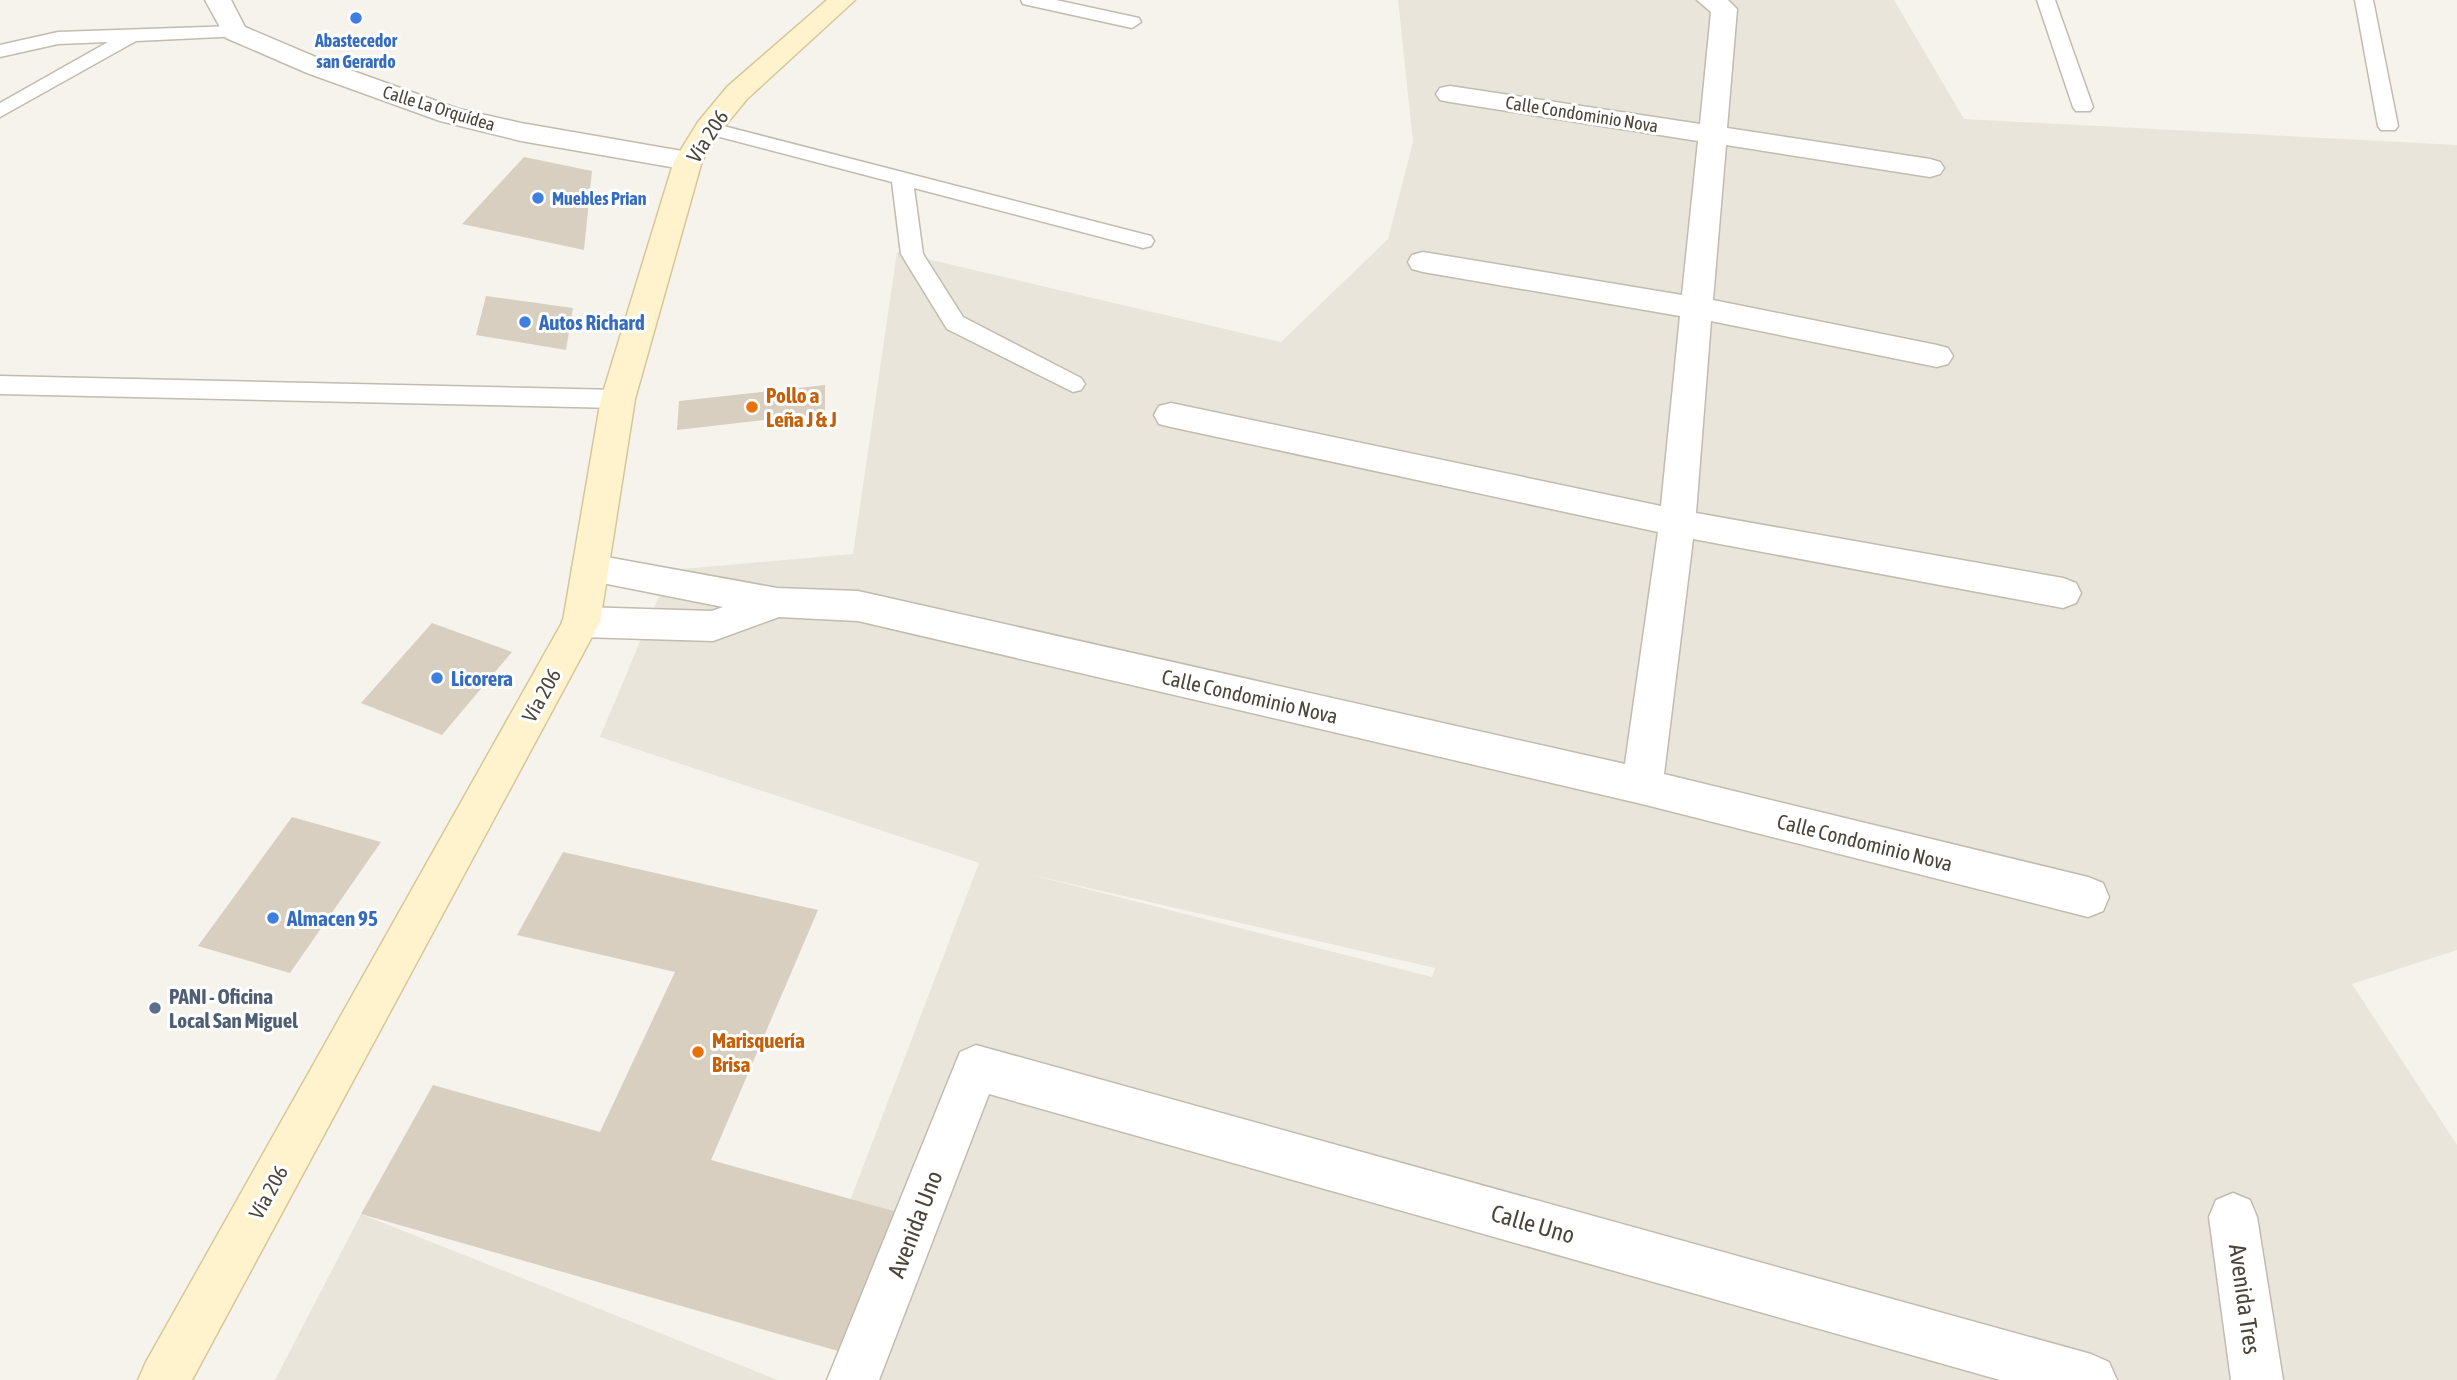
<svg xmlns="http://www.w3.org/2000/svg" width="2457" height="1380" viewBox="0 0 2457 1380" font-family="'Asap Condensed',sans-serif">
	<rect width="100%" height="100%" fill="#f6f3ec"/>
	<path fill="#eae5da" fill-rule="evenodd" d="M1398 0H1894L1964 119 2457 145V950L2352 984 2457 1145V1380H841L845 1214 979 863 600 737 670 570 853 554 897 252 1281 342 1388 239 1413 142ZM1028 874 1435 968 1432 977Z
		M361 1214 778 1380H275Z"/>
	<path fill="#d8cfc1" d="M524 157 592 171 584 250 462 224Z
		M486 296 573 308 566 350 476 335Z
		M825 385V413L677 430 679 401Z
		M432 623 512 652 442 735 361 703Z
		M292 817 381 842 290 973 198 946Z
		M563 852 818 910 711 1160 897 1212 845 1353 361 1214 433 1085 600 1132 675 972 517 935Z"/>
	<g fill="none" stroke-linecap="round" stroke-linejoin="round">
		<g stroke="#c2bbae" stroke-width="3">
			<path id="service" d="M1021 0H1056L1139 18 1141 22 1132 28 1023 4Z
				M2037 0H2055L2093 107 2090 111H2076L2073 107Z
				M2355 0H2373L2398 126 2395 130H2381L2378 126Z
				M235 26 242 28 244 32 242 36 136 41 0 117V103L108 42 58 44 0 57V45L58 32Z
				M708 122 1143 234 1151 236 1154 241 1151 246 1143 248 914 188 923 254 963 317 1081 378 1085 384 1081 390 1073 392 947 329 901 254 892 182 701 132 698 128 701 124Z
				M0 376 618 390 626 393 630 399 626 405 618 408 0 394Z"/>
		</g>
		<g stroke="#c2bbae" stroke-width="3">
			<path id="minor" d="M205 0H231L245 27 325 61 459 109 521 123 688 152 698 155 702 161 698 167 688 170 521 141 440 121 307 73 226 38Z
				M1697 0H1728L1737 9 1727 128 1930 159 1940 162 1944 168 1940 174 1930 177 1726 145 1713 300 1937 345 1948 348 1953 356 1948 364 1937 367 1711 321 1696 513 2063 578 2076 583 2081 593 2076 603 2063 608 1693 539 1664 774 2088 877 2103 883 2109 897 2103 911 2088 917 1642 804 858 621 779 617 713 641 581 637 568 633 562 622 568 611 581 607 712 611 723 607 577 578 572 568 577 558 590 554 777 588 858 591 1625 764 1658 532 1171 427 1159 424 1154 415 1159 406 1171 403 1661 506 1680 316 1423 272 1412 269 1408 262 1412 255 1423 252 1682 295 1698 141 1450 102 1440 100 1436 94 1440 88 1450 86 1700 124 1711 12Z
				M976 1045 2091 1354 2109 1362 2117 1380H2000L989 1094 879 1380H827L960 1052Z
				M2233 1193 2250 1200 2257 1217 2283 1380H2231L2209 1217 2216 1200Z"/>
		</g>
		<g stroke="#d6c79b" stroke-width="3">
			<path id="secondary" d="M827 0H855L747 99 720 132 702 161 635 399 600 622 192 1380H138L146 1362 563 621 601 399 674 161 698 122 727 87Z"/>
		</g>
		<use href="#service" fill="#fff" fill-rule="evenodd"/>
		<use href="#minor" fill="#fff" fill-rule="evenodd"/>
		<use href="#secondary" fill="#fff3cd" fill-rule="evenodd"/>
	</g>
	<g fill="#3f7fe0" stroke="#fff" stroke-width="2.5">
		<circle cx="356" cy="18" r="7"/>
		<circle cx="538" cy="198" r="7"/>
		<circle cx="525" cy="322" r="7"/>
		<circle cx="437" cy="678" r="7"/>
		<circle cx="273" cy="918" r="7"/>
	</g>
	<g fill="#e8710a" stroke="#fff" stroke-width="2.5">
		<circle cx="752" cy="407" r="7"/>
		<circle cx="698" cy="1052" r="7"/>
	</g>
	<circle fill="#5c6f8a" stroke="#fff" stroke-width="2.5" cx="155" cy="1008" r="7"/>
	<g text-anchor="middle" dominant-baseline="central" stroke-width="6" stroke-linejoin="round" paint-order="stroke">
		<g font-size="18" font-weight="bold" fill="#366cbe" stroke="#fff">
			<text x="356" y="40">Abastecedor<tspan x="356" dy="21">san Gerardo</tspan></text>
			<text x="552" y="198" text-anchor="start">Muebles Prian</text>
		</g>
		<g font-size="18" fill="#4b4439" stroke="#fff">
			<text transform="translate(439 108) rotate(17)">Calle La Orquídea</text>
			<text transform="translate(1582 114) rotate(9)">Calle Condominio Nova</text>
		</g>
		<g font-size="21" fill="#4b4439" stroke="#fff">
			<text transform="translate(707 136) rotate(-57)">Vía 206</text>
			<text transform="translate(541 695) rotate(-61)">Vía 206</text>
			<text transform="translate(1250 696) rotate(13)">Calle Condominio Nova</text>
			<text transform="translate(1865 842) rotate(14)">Calle Condominio Nova</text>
			<text transform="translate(268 1192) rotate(-61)">Vía 206</text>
		</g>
		<g font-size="21" font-weight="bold" fill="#366cbe" stroke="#fff" text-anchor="start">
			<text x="539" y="322">Autos Richard</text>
			<text x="451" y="678">Licorera</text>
			<text x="287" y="918">Almacen 95</text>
		</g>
		<g font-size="21" font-weight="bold" fill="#c56008" stroke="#fff" text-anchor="start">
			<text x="766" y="395">Pollo a<tspan x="766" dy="24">Leña J &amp; J</tspan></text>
			<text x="712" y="1040">Marisquería<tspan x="712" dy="24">Brisa</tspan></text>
		</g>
		<g font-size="21" font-weight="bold" fill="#4e5e75" stroke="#fff" text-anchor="start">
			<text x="169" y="996">PANI - Oficina<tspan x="169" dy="24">Local San Miguel</tspan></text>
		</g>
		<g font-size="24" fill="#4b4439" stroke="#fff">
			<text transform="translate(915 1224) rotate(-69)">Avenida Uno</text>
			<text transform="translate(1533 1224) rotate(16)">Calle Uno</text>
			<text transform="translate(2245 1299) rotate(82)">Avenida Tres</text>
		</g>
	</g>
</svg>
